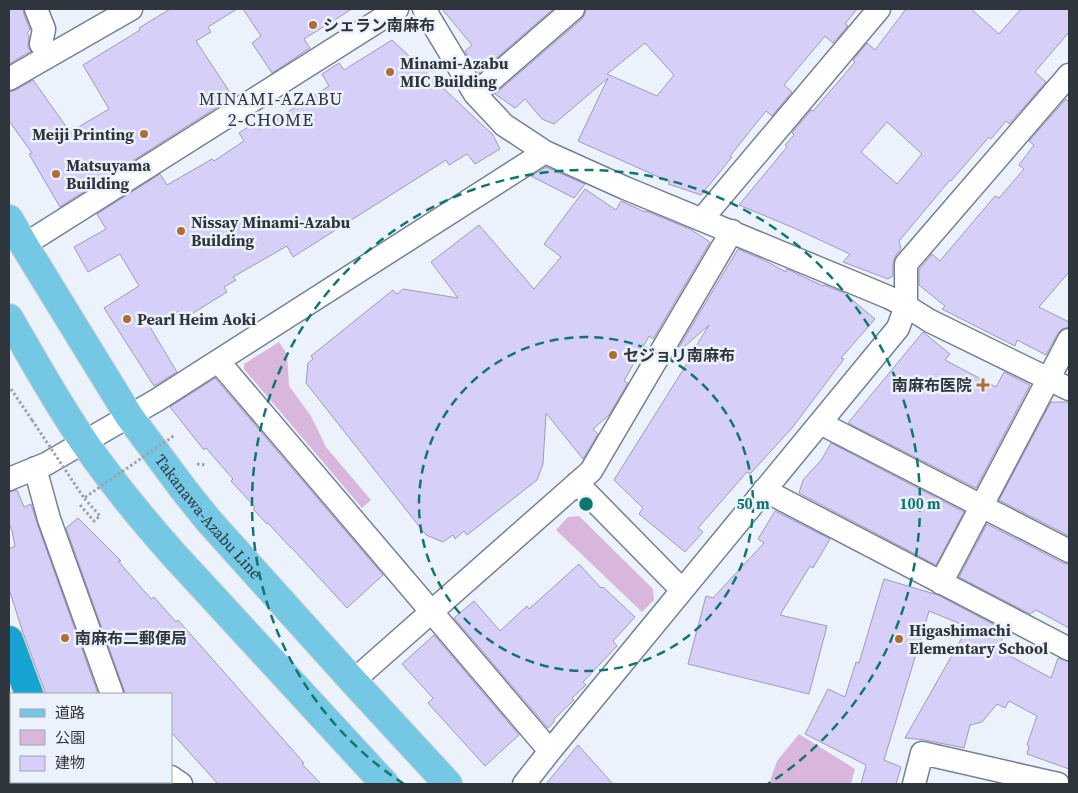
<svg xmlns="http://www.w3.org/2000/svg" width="1078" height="793" viewBox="0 0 1078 793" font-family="'Source Serif 4','Noto Sans JP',serif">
	<rect width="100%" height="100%" fill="#ecf2fb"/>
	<path fill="#d9b6dc" d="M279 342 287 354 289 386 311 416 326 447 371 500 362 508 244 369V364Z
		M579 516 653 589 654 600 642 612 556 530 568 517Z
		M799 734 855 769 851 784H769L777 761Z"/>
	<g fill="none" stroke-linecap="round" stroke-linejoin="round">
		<path stroke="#73b8b8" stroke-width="40" d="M51 782 52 784"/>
	</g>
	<path fill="#d6d0f9" stroke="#9e9bb3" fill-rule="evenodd" d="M9 9H23L24 14 30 30 27 33 29 36 28 48 31 51 9 64Z
		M170 9H237L208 27 211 32 196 41 233 97 60 207 29 154 32 153 9 121V92L16 90 33 80 70 132 109 109 83 65 140 30 139 28Z
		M243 9H352L304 39 310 48 272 73 252 43 261 36Z
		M442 9H553L478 74 465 51 472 45Z
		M586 9H857L845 24 848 26 833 43 825 36 784 85 792 92 772 116 766 111 730 156 732 157 701 195 668 184 670 182 578 141 608 78 554 124 542 119 525 99 515 108 495 94 582 19 585 14ZM645 43 674 75 657 96 607 74Z
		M906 9H971L999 34 1021 9H1069V32L1035 72 1046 82 1009 124 1006 121 991 139 989 137 951 181 950 180 899 241 901 249 896 255 893 263V276L888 279 843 262 850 254 794 228 739 205 787 147 785 145 794 135 792 133 811 110 813 111 839 81 855 62 853 60 867 43 875 50ZM887 122 922 154 897 184 861 152Z
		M392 40 493 135 500 149 475 164 467 154 449 165 446 160 293 257 287 246 233 277 236 280 224 287 227 292 185 318 179 311 150 327 177 372 154 386 104 308 139 286 120 254 88 272 74 247 106 229 97 214 160 174 167 185 212 159 214 161 244 141 239 133 254 123 259 130 329 86 322 74 339 63 344 70Z
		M1066 99 1069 102V272L1039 307 1069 322V327L1062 329 1058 333 1046 355 1017 340 1015 346 942 309 945 306 919 285V270L932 254 940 261 995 196 999 198 1024 169 1019 165 1034 145 1029 141Z
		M546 167 585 184 574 198 531 176Z
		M585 189 616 210 621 201 645 212 646 211 690 229 710 242 653 339 649 336 624 381 628 383 609 415 593 429 598 434 583 459 546 413 543 464 537 480 467 535 464 531 455 539 453 535 443 542 426 535 306 383 308 363 313 359 311 356 393 290 397 294 403 289 458 298 431 262 479 225 534 289 561 257 544 244Z
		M738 249 766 261 786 272 787 269 823 286 824 285 844 293 875 319 841 358 844 359 792 428 750 474 747 472 698 528 703 532 685 552 639 514 643 508 614 480 688 362 687 361 709 325 676 354H675Z
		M923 332 950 354 945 360 996 387 1004 372 1030 385 976 488 848 423Z
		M215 378 383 575 347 608 291 547H290L268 523 267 524 253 509 255 507 231 481 233 479 206 448 204 450 170 407Z
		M1051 402H1069V536L999 500Z
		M831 443 964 512 936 565 799 493 803 480 822 459Z
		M17 490 24 507 31 504 37 523 98 694H45L44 689 23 633 9 589V549L15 546 12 531 9 523V492Z
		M775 511 830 539 813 568 810 566 780 615 827 626 809 694 688 664 706 596 713 598 764 543 758 539Z
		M78 518 121 561H118L151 599 154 597 176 622 178 620 304 763 302 764 321 784H218L171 732V694H125L124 690 66 528Z
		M987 524 1063 563 1069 564V628L1036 610 1030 614 959 577Z
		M579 564 601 588 603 587 635 617 613 641 617 646 583 682 586 685 572 698 574 700 554 719V722L548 728 454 618 474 601 500 631 527 606 529 609Z
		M884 579 938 595 1006 631 997 649 1051 678 1058 658 1069 662V769L1027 754 1029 746 1027 745 1037 716 1009 701 1005 708 997 704 982 722 970 725 964 748 925 740 905 738 968 627 929 611 884 760 901 767 896 784H861L866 765 805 734 828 689 845 697 856 662 859 663Z
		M434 635 519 735 485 766 428 703 433 698 402 664Z
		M578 745 613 784H546Z"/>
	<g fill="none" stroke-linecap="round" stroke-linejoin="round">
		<g stroke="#748195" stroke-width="25">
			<path id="minor" d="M36 9 44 29 41 44
				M424 9 475 94 504 125 545 152 625 188 888 297 906 306 930 321 1069 389
				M9 79 131 9
				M475 94 573 9
				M702 219 879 9
				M24 245 397 9
				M218 361 550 751
				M820 423 1069 551
				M35 468 49 519 112 694
				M9 479 46 464 157 400 545 152
				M577 483 682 590
				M764 490 1069 649
				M941 583 1069 340
				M353 681 591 471 732 231
				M171 777 181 784
				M524 784 550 751 898 328 906 306V264L1069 75
				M914 784 922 753 1058 784"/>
		</g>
		<g stroke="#cdcfd0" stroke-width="30">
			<g id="major">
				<path id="s1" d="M9 219 24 245 129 416 184 490 208 520 353 681 448 784"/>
				<path d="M9 318C33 359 56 402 84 442 111 481 142 519 174 555L385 784"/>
			</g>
		</g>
		<g stroke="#cdcfd0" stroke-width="30">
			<path id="highway" d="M9 640 29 694
				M9 717 11 724
				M35 782 36 784
				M66 782 67 784"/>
		</g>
		<path stroke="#9ca2ab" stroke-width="3" stroke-dasharray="2.5 2.5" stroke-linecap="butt" d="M11 389 32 420
			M197 464 206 465
			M80 505 94 521 100 516 84 498"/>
		<use href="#minor" stroke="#fff" stroke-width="22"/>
		<use href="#major" stroke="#74c8e4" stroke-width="28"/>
		<use href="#highway" stroke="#18a4d2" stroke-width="28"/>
		<path stroke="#9ca2ab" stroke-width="3" stroke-dasharray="2.5 2.5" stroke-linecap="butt" d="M32 420 84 498 175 435"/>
	</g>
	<g fill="none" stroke="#0f766e" stroke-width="2.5" stroke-dasharray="9 6">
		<circle cx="586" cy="504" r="167"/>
		<path d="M404 784A334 334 0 1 1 768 784"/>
	</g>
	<g fill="#ad6d35" stroke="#ecf2fb" stroke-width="2">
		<circle cx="313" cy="25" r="5"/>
		<circle cx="390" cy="72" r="5"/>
		<circle cx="144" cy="134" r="5"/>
		<circle cx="56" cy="174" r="5"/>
		<circle cx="181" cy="231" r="5"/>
		<circle cx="127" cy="319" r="5"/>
		<circle cx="613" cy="355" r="5"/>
		<path d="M980.5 377.5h5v5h5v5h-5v5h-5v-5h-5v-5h5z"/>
		<circle cx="65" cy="638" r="5"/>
		<circle cx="899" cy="639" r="5"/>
	</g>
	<g text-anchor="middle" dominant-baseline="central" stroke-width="5" stroke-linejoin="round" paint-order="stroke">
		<g font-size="16" font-weight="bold" fill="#2f353d" stroke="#ecf2fb" text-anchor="start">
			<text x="323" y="25">シェラン南麻布</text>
			<text x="400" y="63">Minami-Azabu<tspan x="400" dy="18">MIC Building</tspan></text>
			<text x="134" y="134" text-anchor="end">Meiji Printing</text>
			<text x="66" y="165">Matsuyama<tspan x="66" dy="18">Building</tspan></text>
			<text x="191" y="222">Nissay Minami-Azabu<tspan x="191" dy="18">Building</tspan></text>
			<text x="137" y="319">Pearl Heim Aoki</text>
			<text x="623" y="355">セジョリ南麻布</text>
			<text x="972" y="385" text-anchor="end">南麻布医院</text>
			<text x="909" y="630">Higashimachi<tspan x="909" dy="18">Elementary School</tspan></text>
			<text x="75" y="638">南麻布二郵便局</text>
		</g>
		<g font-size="16" fill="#2f353d" stroke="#ecf2fb">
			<text stroke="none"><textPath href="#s1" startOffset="359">Takanawa-Azabu Line</textPath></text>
		</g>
		<g font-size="18" letter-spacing="1" fill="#2f353d" stroke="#ecf2fb">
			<text x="271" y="98">MINAMI-AZABU<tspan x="271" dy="21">2-CHOME</tspan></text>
		</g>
	</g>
	<circle cx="586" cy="504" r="8" fill="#0f766e" stroke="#ecf2fb" stroke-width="2.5"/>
	<g font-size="15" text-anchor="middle" font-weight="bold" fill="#0f766e" stroke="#ecf2fb" stroke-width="5" stroke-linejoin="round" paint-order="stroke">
		<text x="753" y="509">50 m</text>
		<text x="920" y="509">100 m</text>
	</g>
	<rect width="1078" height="793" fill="none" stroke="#2f353d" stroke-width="20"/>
	<rect x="10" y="693" width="162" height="90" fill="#ecf2fb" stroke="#a0a6af"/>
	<rect x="20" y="709" width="25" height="8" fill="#74c8e4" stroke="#a0a6af"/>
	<text x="55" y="718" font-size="15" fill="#2f353d">道路</text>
	<rect x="20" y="730" width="25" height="15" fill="#d9b6dc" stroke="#a0a6af"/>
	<text x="55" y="743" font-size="15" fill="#2f353d">公園</text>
	<rect x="20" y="756" width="25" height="15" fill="#d6d0f9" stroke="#a0a6af"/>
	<text x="55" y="768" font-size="15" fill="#2f353d">建物</text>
</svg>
